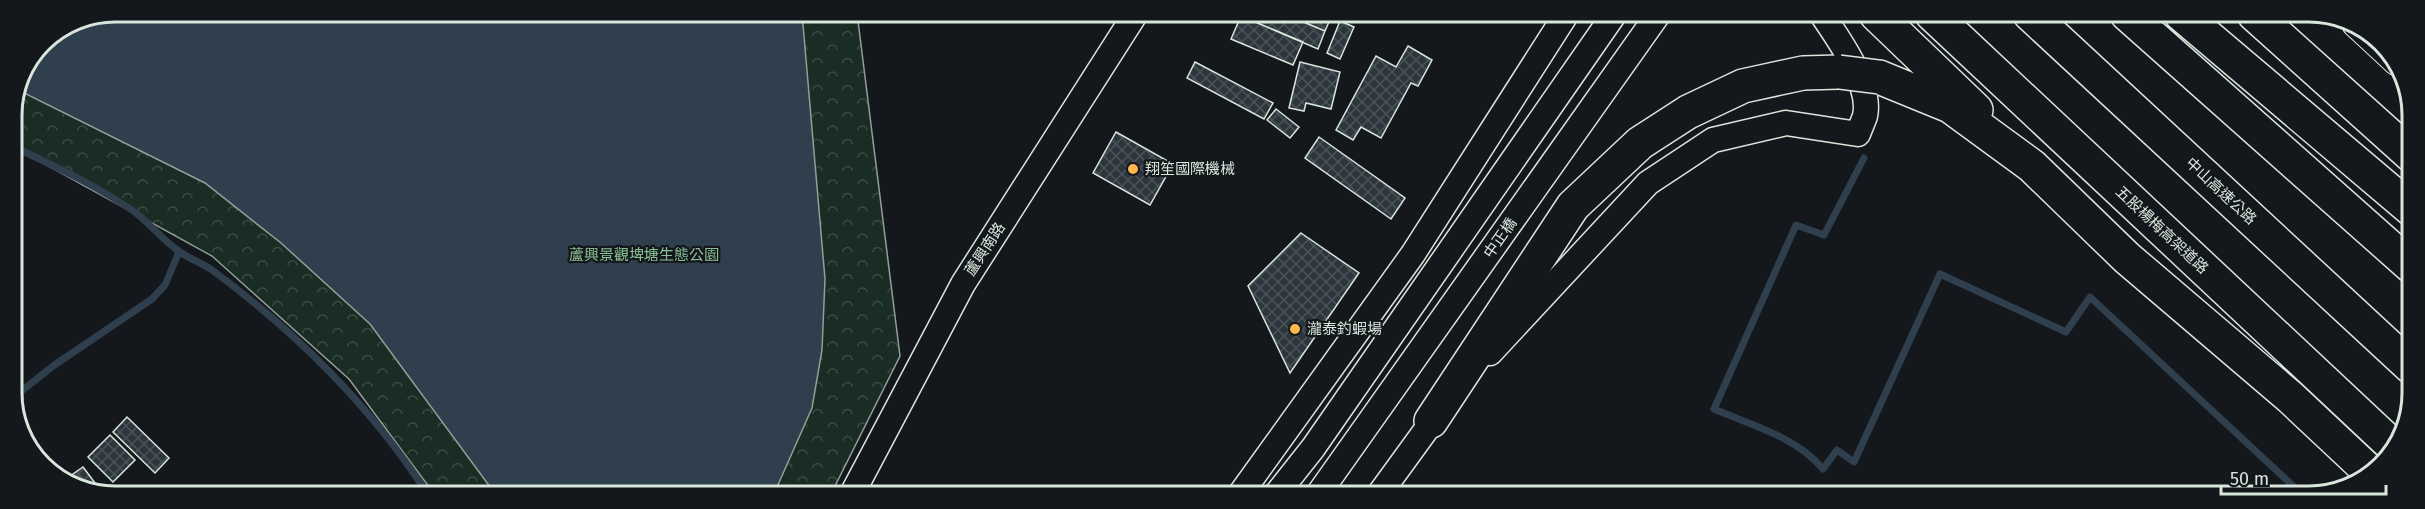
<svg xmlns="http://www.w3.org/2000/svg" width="2425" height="509" viewBox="0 0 2425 509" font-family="'Fira Sans','Noto Sans TC',sans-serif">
	<defs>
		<pattern id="park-crowns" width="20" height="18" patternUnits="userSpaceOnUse" patternTransform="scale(1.5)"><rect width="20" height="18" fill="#1a2d24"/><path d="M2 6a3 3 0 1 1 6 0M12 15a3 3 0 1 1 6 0" fill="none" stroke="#3b4b43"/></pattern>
		<pattern id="building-cross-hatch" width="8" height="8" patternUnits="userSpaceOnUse" patternTransform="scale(1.5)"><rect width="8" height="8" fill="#2c363c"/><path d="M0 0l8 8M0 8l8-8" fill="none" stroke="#4a5358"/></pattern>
	</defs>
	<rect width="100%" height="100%" fill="#14181c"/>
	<path fill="url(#park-crowns)" stroke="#939e99" stroke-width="1.5" d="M115 12 857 13 900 356 830 496 435 495 349 379 212 256 12 146V109L43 42 76 20Z"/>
	<path fill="#2f3f4d" stroke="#939e99" stroke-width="1.5" d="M115 12 802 13 825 279 822 350 812 408 773 496 496 495 370 324 281 243 205 183 20 91 43 42 76 20Z"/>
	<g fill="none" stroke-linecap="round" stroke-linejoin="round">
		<path stroke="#2f3f4d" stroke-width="7" d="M12 146C54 166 98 186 136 213 151 225 164 241 180 252 190 259 202 263 212 270 295 331 373 408 428 495
			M1864 158 1824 235 1796 225 1714 409C1751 425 1797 437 1823 469L1837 450 1854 462 1940 274 2066 332 2090 297 2305 497
			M14 397 53 366 152 299 165 285 179 252"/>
	</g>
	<path fill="url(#building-cross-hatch)" stroke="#d8e6dc" stroke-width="1.5" d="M1242 13H1282L1325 31 1318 49 1241 16Z
		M1282 13H1327L1332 15 1325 31Z
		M1241 16 1303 42 1293 65 1231 39Z
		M1340 21 1354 27 1340 59 1327 53Z
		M1408 46 1432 60 1418 86 1411 83 1381 138 1361 127 1353 140 1336 130 1376 56 1396 67Z
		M1195 62 1273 103 1264 119 1187 78Z
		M1300 62 1340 72 1331 109 1306 103 1304 111 1289 108Z
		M1276 109 1299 127 1290 138 1267 120Z
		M1116 132 1173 164 1150 205 1093 173Z
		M1319 137 1405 198 1391 219 1305 158Z
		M1301 233 1359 273 1290 373 1248 286Z
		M127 417 169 458 155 473 113 432Z
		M110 435 135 460 113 482 88 457Z
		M83 467 104 495H95L66 479Z"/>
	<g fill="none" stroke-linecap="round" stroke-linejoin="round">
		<g stroke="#d8e6dc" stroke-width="22">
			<path id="minor" d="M2353 26 2395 65"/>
		</g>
		<g stroke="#d8e6dc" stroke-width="27">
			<path id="tertiary" d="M1490 353 1648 183 1713 140 1786 123 1858 134C1860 128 1863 122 1865 116 1872 85 1838 38 1821 13
				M851 496 963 284 1136 13
				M1239 496 1413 254 1567 13
				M1275 496 1313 448 1615 13
				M1317 496 1659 13
				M1378 496 1442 408"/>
		</g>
		<g stroke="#d8e6dc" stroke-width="36">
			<path id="motorway" d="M1876 14 1976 110
				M1932 14 2393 446
				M2030 14 2411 367
				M2127 14 2411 266
				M2181 14 2411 209
				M2254 14 2411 155
				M1879 77 1950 106 2032 166 2127 258 2290 397 2372 474
				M1431 421 1573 206 1640 143 1688 112 1743 86 1803 73 1839 72"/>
		</g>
		<use href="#minor" stroke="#14181c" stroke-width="20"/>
		<use href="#tertiary" stroke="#14181c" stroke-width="24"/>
		<use href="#motorway" stroke="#14181c" stroke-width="33"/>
		<g stroke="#d8e6dc" stroke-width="36" stroke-linecap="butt">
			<path id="motorway-bridge" d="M1839 72 1879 77"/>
		</g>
		<use href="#motorway-bridge" stroke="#14181c" stroke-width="33"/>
	</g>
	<g fill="#ffb74d" stroke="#14181c" stroke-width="2">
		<circle cx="1133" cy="169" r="6"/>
		<circle cx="1295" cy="329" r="6"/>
	</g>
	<g text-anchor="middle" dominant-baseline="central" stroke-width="4.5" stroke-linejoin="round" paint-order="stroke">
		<g font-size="15" fill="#d8e6dc" stroke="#14181c" text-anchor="start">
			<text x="1145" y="169">翔笙國際機械</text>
			<text x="1307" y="329">瀧泰釣蝦場</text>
		</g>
		<g font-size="15" fill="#d8e6dc" stroke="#14181c">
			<text transform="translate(2221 191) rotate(43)">中山高速公路</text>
			<text transform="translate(2162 230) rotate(43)">五股楊梅高架道路</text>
			<text transform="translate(1500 238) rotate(-55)">中正橋</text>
			<text transform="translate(985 249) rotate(-57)">蘆興南路</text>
		</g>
		<g font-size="15" fill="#8ac095" stroke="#14181c">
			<text x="644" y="255">蘆興景觀埤塘生態公園</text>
		</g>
	</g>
	<path d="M0 0H2425V509H0ZM115 22H2309A93 93 0 0 1 2402 115V393A93 93 0 0 1 2309 486H115A93 93 0 0 1 22 393V115A93 93 0 0 1 115 22Z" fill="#14181c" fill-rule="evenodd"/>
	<path fill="none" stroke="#d8e6dc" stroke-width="3" d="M115 22H2309A93 93 0 0 1 2402 115V393A93 93 0 0 1 2309 486H115A93 93 0 0 1 22 393V115A93 93 0 0 1 115 22Z"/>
	<path d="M2221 485v9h165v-9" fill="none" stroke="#d8e6dc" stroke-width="3"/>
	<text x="2230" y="485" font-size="18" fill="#d8e6dc" stroke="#14181c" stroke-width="4.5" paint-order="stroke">50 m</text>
</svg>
